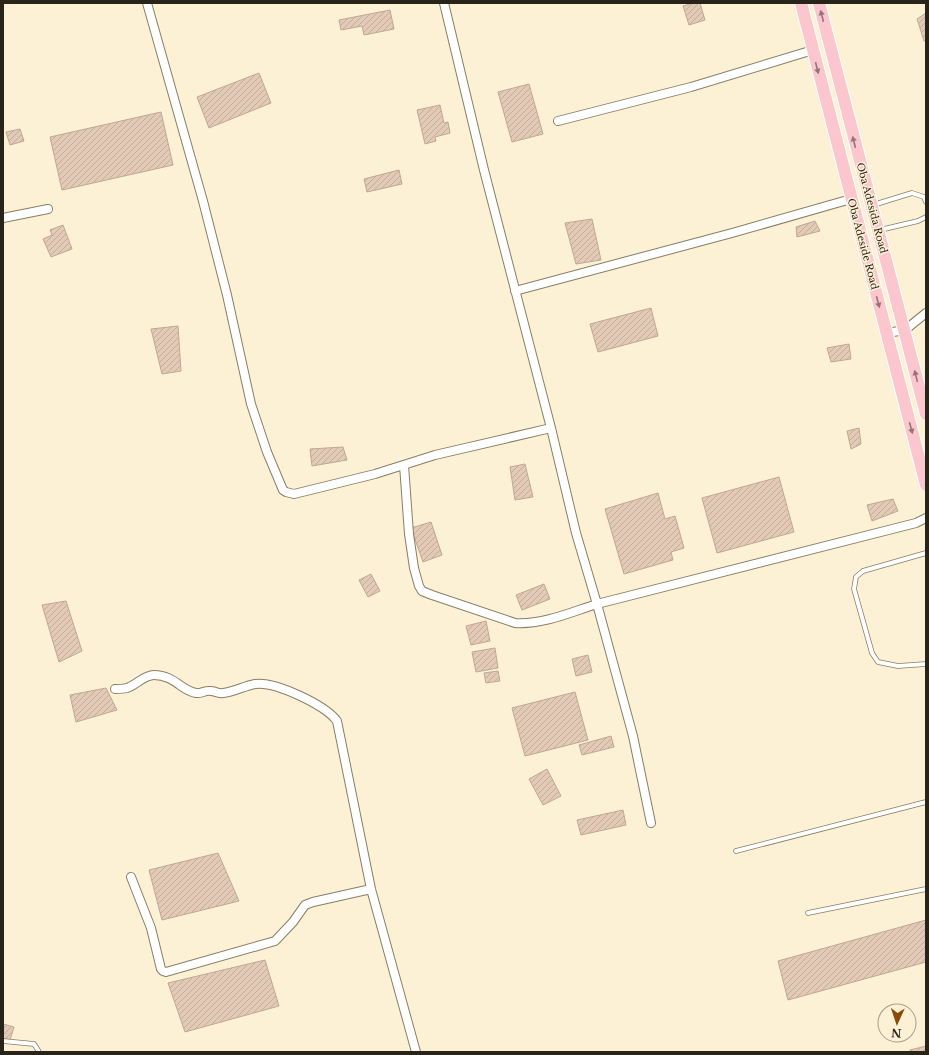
<svg xmlns="http://www.w3.org/2000/svg" width="929" height="1055" viewBox="0 0 929 1055" font-family="'Libre Baskerville',serif">
	<defs>
		<pattern id="building-hatch" width="6" height="6" patternUnits="userSpaceOnUse"><rect width="6" height="6" fill="#e2cab6"/><path d="M-1 1l2-2M0 6l6-6M5 7l2-2" fill="none" stroke="#c2ad9c"/></pattern>
	</defs>
	<rect width="100%" height="100%" fill="#fdf1d5"/>
	<path fill="url(#building-hatch)" stroke="#bfa794" d="M693 3H700L705 20 689 25 683 6Z
		M390 10 394 29 364 35 362 26 341 30 339 20Z
		M926 13V41H924L917 19Z
		M259 73 271 103 209 128 197 97Z
		M529 84 543 134 512 142 498 92Z
		M440 105 444 123 448 122 450 133 435 137 436 141 425 144 417 110Z
		M161 112 173 165 62 190 50 137Z
		M20 129 24 141 10 145 6 132Z
		M399 170 402 184 367 192 364 179Z
		M592 219 601 260 576 264 565 223Z
		M815 221 820 231 797 237 796 227Z
		M63 225 72 249 51 257 43 239 52 235 50 230Z
		M651 308 658 336 598 352 590 324Z
		M178 326 181 371 162 374 151 329Z
		M849 344 851 359 831 362 827 348Z
		M859 428 861 444 851 449 847 431Z
		M343 447 347 460 312 466 310 449Z
		M525 464 533 497 515 500 510 467Z
		M779 477 794 532 717 553 702 498Z
		M658 493 665 519 675 516 684 548 671 552 673 560 624 574 605 509Z
		M893 499 898 511 872 521 867 505Z
		M431 522 442 555 423 562 411 528Z
		M371 574 380 591 368 597 359 580Z
		M544 584 550 599 522 610 516 595Z
		M66 601 82 651 59 662 42 605Z
		M486 621 490 641 471 645 466 626Z
		M495 648 498 668 476 672 472 652Z
		M588 655 592 672 576 676 572 659Z
		M498 671 500 681 486 683 484 673Z
		M106 688 117 710 76 722 70 695Z
		M575 692 588 740 525 756 512 708Z
		M611 736 614 747 582 755 579 745Z
		M547 769 561 796 543 805 529 779Z
		M623 810 626 825 581 835 577 820Z
		M218 853 239 901 162 920 149 870Z
		M926 920V962L788 1000 778 961Z
		M265 960 279 1006 185 1032 168 983Z
		M3 1024 14 1027 10 1040 3 1039Z
		M926 1046V1052H910V1050Z"/>
	<g fill="none" stroke-linecap="round" stroke-linejoin="round">
		<g stroke="#887e65" stroke-width="5.5">
			<path id="lane" d="M873 205 912 193 924 197 926 202
				M880 230 918 221 926 217
				M926 553 863 571 856 577 854 589 872 653 878 662 898 666 926 664
				M736 851 926 802
				M808 913 926 889
				M3 1041 34 1044 36 1047 39 1052"/>
		</g>
		<g stroke="#887e65" stroke-width="10">
			<path id="street" d="M147 3 203 201 227 295 251 404 267 452 283 490 286 492 294 494 375 474 435 455 551 428
				M444 3 484 170 551 428 576 533 597 604 633 736 651 823
				M558 121 691 87 813 50
				M3 218 48 209
				M515 291 732 233 851 199
				M887 333 905 330 926 313
				M404 465 409 534 414 568 419 586 422 591 432 595 515 623C543 625 571 612 597 604L916 523 926 518
				M115 689C118 689 123 689 127 688 136 685 144 675 154 675 174 675 182 691 196 693 201 694 205 690 211 691 215 691 218 694 223 693 234 692 244 686 255 684 275 681 325 705 337 721L371 889 416 1052
				M131 877 151 928 161 969 163 971 166 972 275 941 293 922 305 905 313 902 371 889"/>
		</g>
		<g stroke="#fff" stroke-width="14">
			<path id="primary" d="M801 3 926 485
				M819 3 926 414"/>
		</g>
		<use href="#lane" stroke="#fff" stroke-width="4"/>
		<use href="#street" stroke="#fff" stroke-width="8"/>
		<use href="#primary" stroke="#fbc6ce" stroke-width="12"/>
	</g>
	<defs><path id="oneway-solid" d="M-6-.8H1V-3.2L6.5 0L1 3.2V.8H-6Z"/></defs>
	<g fill="#927574">
		<use href="#oneway-solid" transform="translate(822 16) rotate(-104)"/>
		<use href="#oneway-solid" transform="translate(817 68) rotate(76)"/>
		<use href="#oneway-solid" transform="translate(854 142) rotate(-104)"/>
		<use href="#oneway-solid" transform="translate(878 302) rotate(75)"/>
		<use href="#oneway-solid" transform="translate(916 376) rotate(-104)"/>
		<use href="#oneway-solid" transform="translate(911 428) rotate(75)"/>
	</g>
	<g text-anchor="middle" dominant-baseline="central" stroke-width="3" stroke-linejoin="round" paint-order="stroke">
		<g font-size="10" fill="#28241a" stroke="#fdf1d5">
			<text transform="translate(872 208) rotate(75)">Oba Adesida Road</text>
			<text transform="translate(863 244) rotate(75)">Oba Adeside Road</text>
		</g>
	</g>
	<rect width="929" height="1055" fill="none" stroke="#28241a" stroke-width="8"/>
	<g transform="translate(897 1023) rotate(183)"><circle r="19" fill="#fdf1d5" stroke="#a89f8a"/>
	<path d="M0-3L7 15L0 10L-7 15Z" fill="#884b0a"/>
	<text y="-6" font-size="11" font-weight="bold" text-anchor="middle" fill="#28241a">N</text>
	</g>
</svg>
